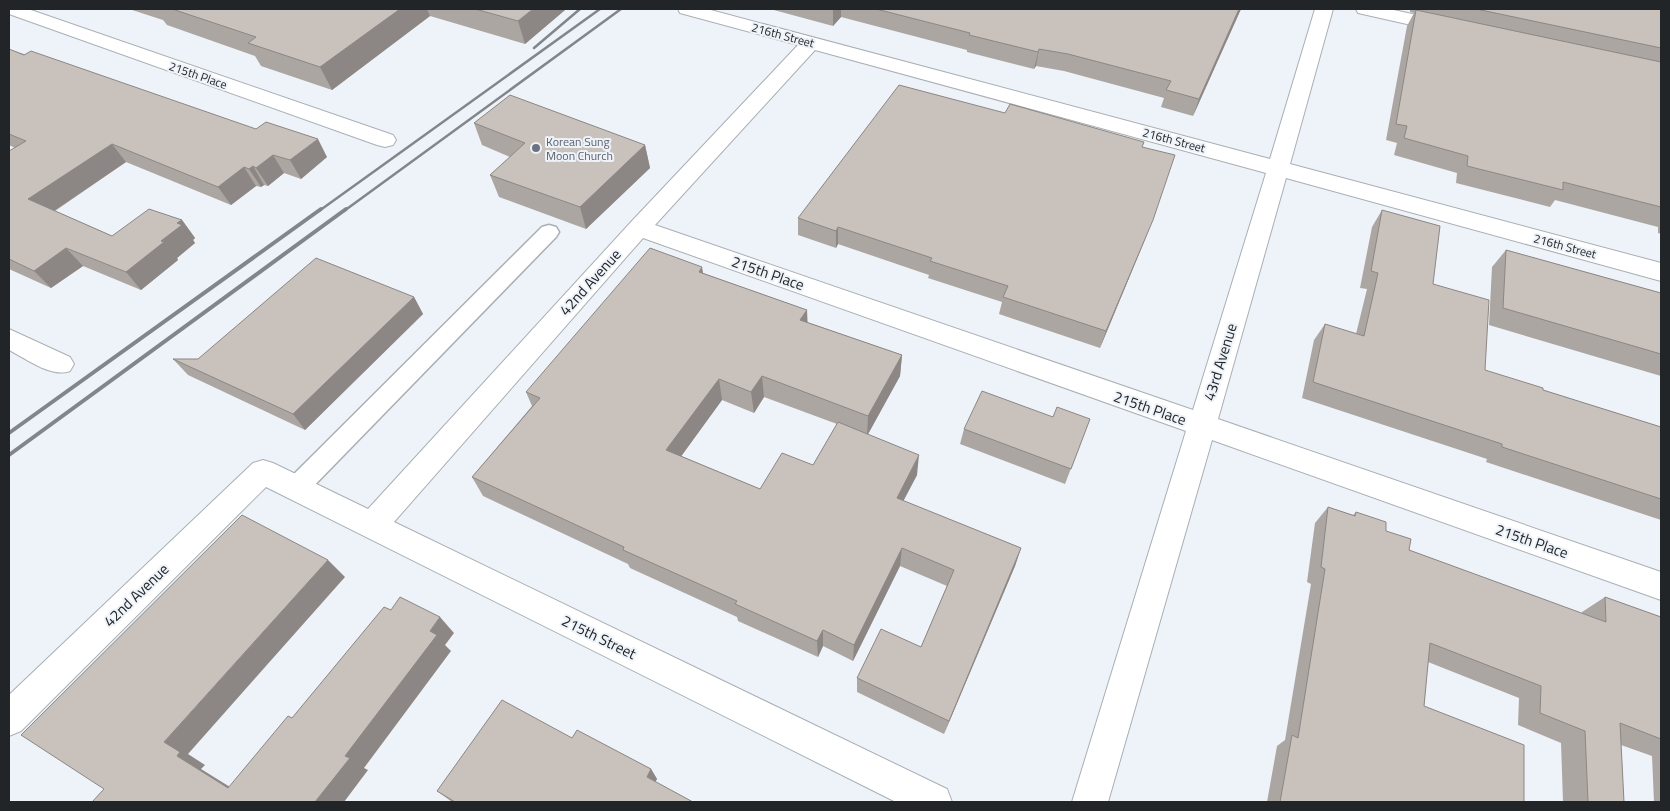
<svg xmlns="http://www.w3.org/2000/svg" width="1670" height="811" viewBox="0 0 1670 811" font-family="'Titillium Web',sans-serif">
	<rect width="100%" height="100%" fill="#eef3f9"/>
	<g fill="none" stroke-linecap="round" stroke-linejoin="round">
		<g stroke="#a9afb4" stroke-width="3">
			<path id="service" d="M549 225 556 227 559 232 556 237 305 495 296 498 287 495 284 488 287 481 542 227Z"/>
		</g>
		<g stroke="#a9afb4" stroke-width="2">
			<path id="minor" d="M9 9H28L393 135 396 140 393 145 385 147 377 145 9 14Z
				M678 9H707L1270 159 1315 9H1333L1290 164 1661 263V281L1286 178 1218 419 1661 572V600L1212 440 1108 802H1072L1186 431 643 238 394 522 947 789 952 802H896L266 487 21 731 9 736V695L253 463 263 460 273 463 368 509 631 222 798 45 680 13ZM815 50 1266 173 1193 410 655 225Z
				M1356 9H1389L1454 23 1456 27 1454 31 1447 33 1358 13Z
				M9 329 70 357 74 364 70 371C51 378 27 359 9 350Z"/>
		</g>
		<use href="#service" fill="#fff" fill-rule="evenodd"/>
		<use href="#minor" fill="#fff" fill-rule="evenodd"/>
		<path stroke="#82868a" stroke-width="2.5" d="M534 48 580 9
			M319 211 600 9
			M344 211 621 9"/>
		<path stroke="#82868a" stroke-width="4" d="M9 433 321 209
			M9 455 346 209"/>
	</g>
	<path fill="#aca6a2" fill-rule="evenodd" d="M129 9H565V10L525 44 430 16 332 90 261 66 255 56 167 25 163 20Z
		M770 9H1241L1193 116 1161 107 1164 98 1064 71 1036 66 1034 69 967 52V50L841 17 833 26Z
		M1410 9H1661V234L1658 233V227L1555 200 1550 207 1456 183 1457 173 1394 155 1397 143 1386 140 1407 26 1414 13 1410 12Z
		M9 49 327 157 301 179 284 173 268 186 264 185 261 187 256 186 231 205 126 162 55 211 112 236 182 220 195 238 193 240 195 243 177 258 178 260 141 290 83 266 51 288 9 269V151L15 148 9 145Z
		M1005 113 1144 142 1142 147 1146 237 1100 348 999 314 1002 302 928 278 929 275 838 244 836 248 798 235V218Z
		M474 123 645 145 650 168 586 229 499 197 490 175 510 157 482 145Z
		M1382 210 1433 284 1485 370 1543 390 1661 427V520L1486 462 1487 459 1302 398 1314 340 1325 324 1356 334 1367 289 1360 288 1372 227Z
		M1506 250 1661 293V376L1489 325 1492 267Z
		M703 273 807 310V322L902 355 900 376 868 434 917 475 903 501 1021 548 1015 566 944 734 857 692V678L921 647 947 586 900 566 853 661 823 646 818 657 738 621 737 617 630 568 628 564 483 496 472 477 532 406 526 392ZM764 397 837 424 813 465 760 489 681 456 722 400 754 413Z
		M414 297 423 314 305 430 188 375 173 359H198Z
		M1053 417 1090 419 1065 484 960 444 964 429Z
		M1328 507 1353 515 1356 512 1386 531 1409 550 1582 614V612L1605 597 1661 617V802H1654L1652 756 1621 745 1624 802H1563L1561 743 1518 725 1519 698 1428 662 1424 706 1524 802H1267L1277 746 1285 740 1311 584 1307 582 1315 523Z
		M572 738 651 769 657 779 655 782 693 802H452L437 791Z"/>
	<path fill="#8c8784" d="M400 9H427L430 16 332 90 320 67Z
		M533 9H565V10L525 44 518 21Z
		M833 9H841V17L833 26Z
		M1239 9H1241L1193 116 1199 99Z
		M1039 49 1036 66 1034 69 1038 52Z
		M318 139 327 157 301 179 290 160Z
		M112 144 126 162 45 217 28 199Z
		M645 145 650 168 586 229 580 207Z
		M273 155 284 173 268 186 256 168Z
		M253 166 264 185 261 187 249 169Z
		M244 167 256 186 231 205 218 187Z
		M182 220 195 238 193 240 195 243 177 258 178 260 141 290 126 272 161 241 177 223Z
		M1153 220 1146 237 1100 348 1106 331Z
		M838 227V244L836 248V231Z
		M66 248 83 266 51 288 34 271Z
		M702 267 706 289 699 272Z
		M414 297 423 314 305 430 293 414Z
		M807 310 808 331 800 320Z
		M902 355 900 376 867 436 868 416Z
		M762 376 764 397 754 413 751 392Z
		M719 379 722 400 672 469 666 450Z
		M919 455 917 475 895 517 897 498Z
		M902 548 900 566 853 661 854 645Z
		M1021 548 1015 566 944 734 949 721Z
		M328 560 345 577 188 754 205 765 201 769 251 800 228 788 177 756 164 742Z
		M440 617 454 633 445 645 451 651 364 768 368 770 344 802H315L345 756 430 631Z
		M823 630V646L818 657 817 641Z
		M651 769 657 779 652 787 647 777Z"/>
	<path fill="#c8c1bc" stroke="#8c8784" d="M172 9H400L320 67 248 43 256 37Z
		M475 9H533L518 21Z
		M876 9H1239L1199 99 1166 90 1171 81 1068 54 1039 49 1038 52 969 35 970 33Z
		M1476 9H1661V48Z
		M1416 10 1661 62V207L1563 182V190L1467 166 1468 156 1404 138 1407 126 1396 124Z
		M9 49 24 55 31 51 256 129 266 122 318 139 290 160 273 155 256 168 253 166 249 169 244 167 218 187 112 144 28 199 112 236 149 209 182 220 177 223 182 225 161 241 164 242 126 272 66 248 34 271 9 259V151L26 141 9 134Z
		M899 85 1005 113 1010 104 1144 142 1142 147 1175 155 1153 220 1106 331 1003 297 1008 286 930 261 932 258 838 227 836 231 798 218Z
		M510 95 645 145 580 207 490 175 525 143 474 123Z
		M1382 210 1440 226 1433 284 1489 300 1485 370 1543 388V390L1661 427V499L1502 447V444L1313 382 1325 324 1364 336 1378 273 1371 271Z
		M650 248 702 267 699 272 807 310 800 320 902 355 868 416 762 376 751 392 719 379 666 450 760 489 782 453 813 465 838 422 919 455 897 498 1021 548 949 721 857 678 881 629 921 647 954 570 902 548 854 645 823 630 817 641 735 604 737 601 623 550 624 547 472 477 540 398 526 392Z
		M1506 250 1661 293V354L1503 308Z
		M316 258 414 297 293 414 173 359H198Z
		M982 391 1053 417 1057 407 1090 419 1071 469 964 429Z
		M1328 507 1355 516 1356 512 1386 522V531L1411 539 1409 550 1420 554 1606 622 1605 597 1661 617V739L1620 723 1624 802H1588L1585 731 1540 713 1541 686 1430 643 1424 706 1524 745V802H1280L1292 735 1298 738 1325 569 1321 567Z
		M242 515 328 560 164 742 180 752 177 756 228 788 288 716 292 718 384 607 391 610 400 597 440 617 430 631 437 635 345 756 350 758 315 802H92L104 789 21 735Z
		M502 700 572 738 577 730 651 769 647 777 693 802H455L437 791Z"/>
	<circle fill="#6b7280" stroke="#eef3f9" stroke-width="2" cx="536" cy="148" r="5"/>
	<g text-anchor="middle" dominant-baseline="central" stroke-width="4" stroke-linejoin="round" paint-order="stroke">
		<g font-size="12" fill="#222527" stroke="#eef3f9">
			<text transform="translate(783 35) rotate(15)">216th Street</text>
			<text transform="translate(198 75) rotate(19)">215th Place</text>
			<text transform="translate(1174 140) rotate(15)">216th Street</text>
			<text transform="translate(1565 246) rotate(15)">216th Street</text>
		</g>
		<g font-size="12" fill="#5b616d" stroke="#eef3f9" text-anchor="start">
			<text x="546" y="141">Korean Sung<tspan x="546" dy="14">Moon Church</tspan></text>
		</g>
		<g font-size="15" fill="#222527" stroke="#eef3f9">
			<text transform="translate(768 273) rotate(19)">215th Place</text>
			<text transform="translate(590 282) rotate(-48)">42nd Avenue</text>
			<text transform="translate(1220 362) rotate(-73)">43rd Avenue</text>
			<text transform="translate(1150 408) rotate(19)">215th Place</text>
			<text transform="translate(1532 541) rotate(19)">215th Place</text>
			<text transform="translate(136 595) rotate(-44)">42nd Avenue</text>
			<text transform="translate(599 637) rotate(26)">215th Street</text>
		</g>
	</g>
	<rect width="1670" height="811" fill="none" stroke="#222527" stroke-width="20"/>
</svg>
